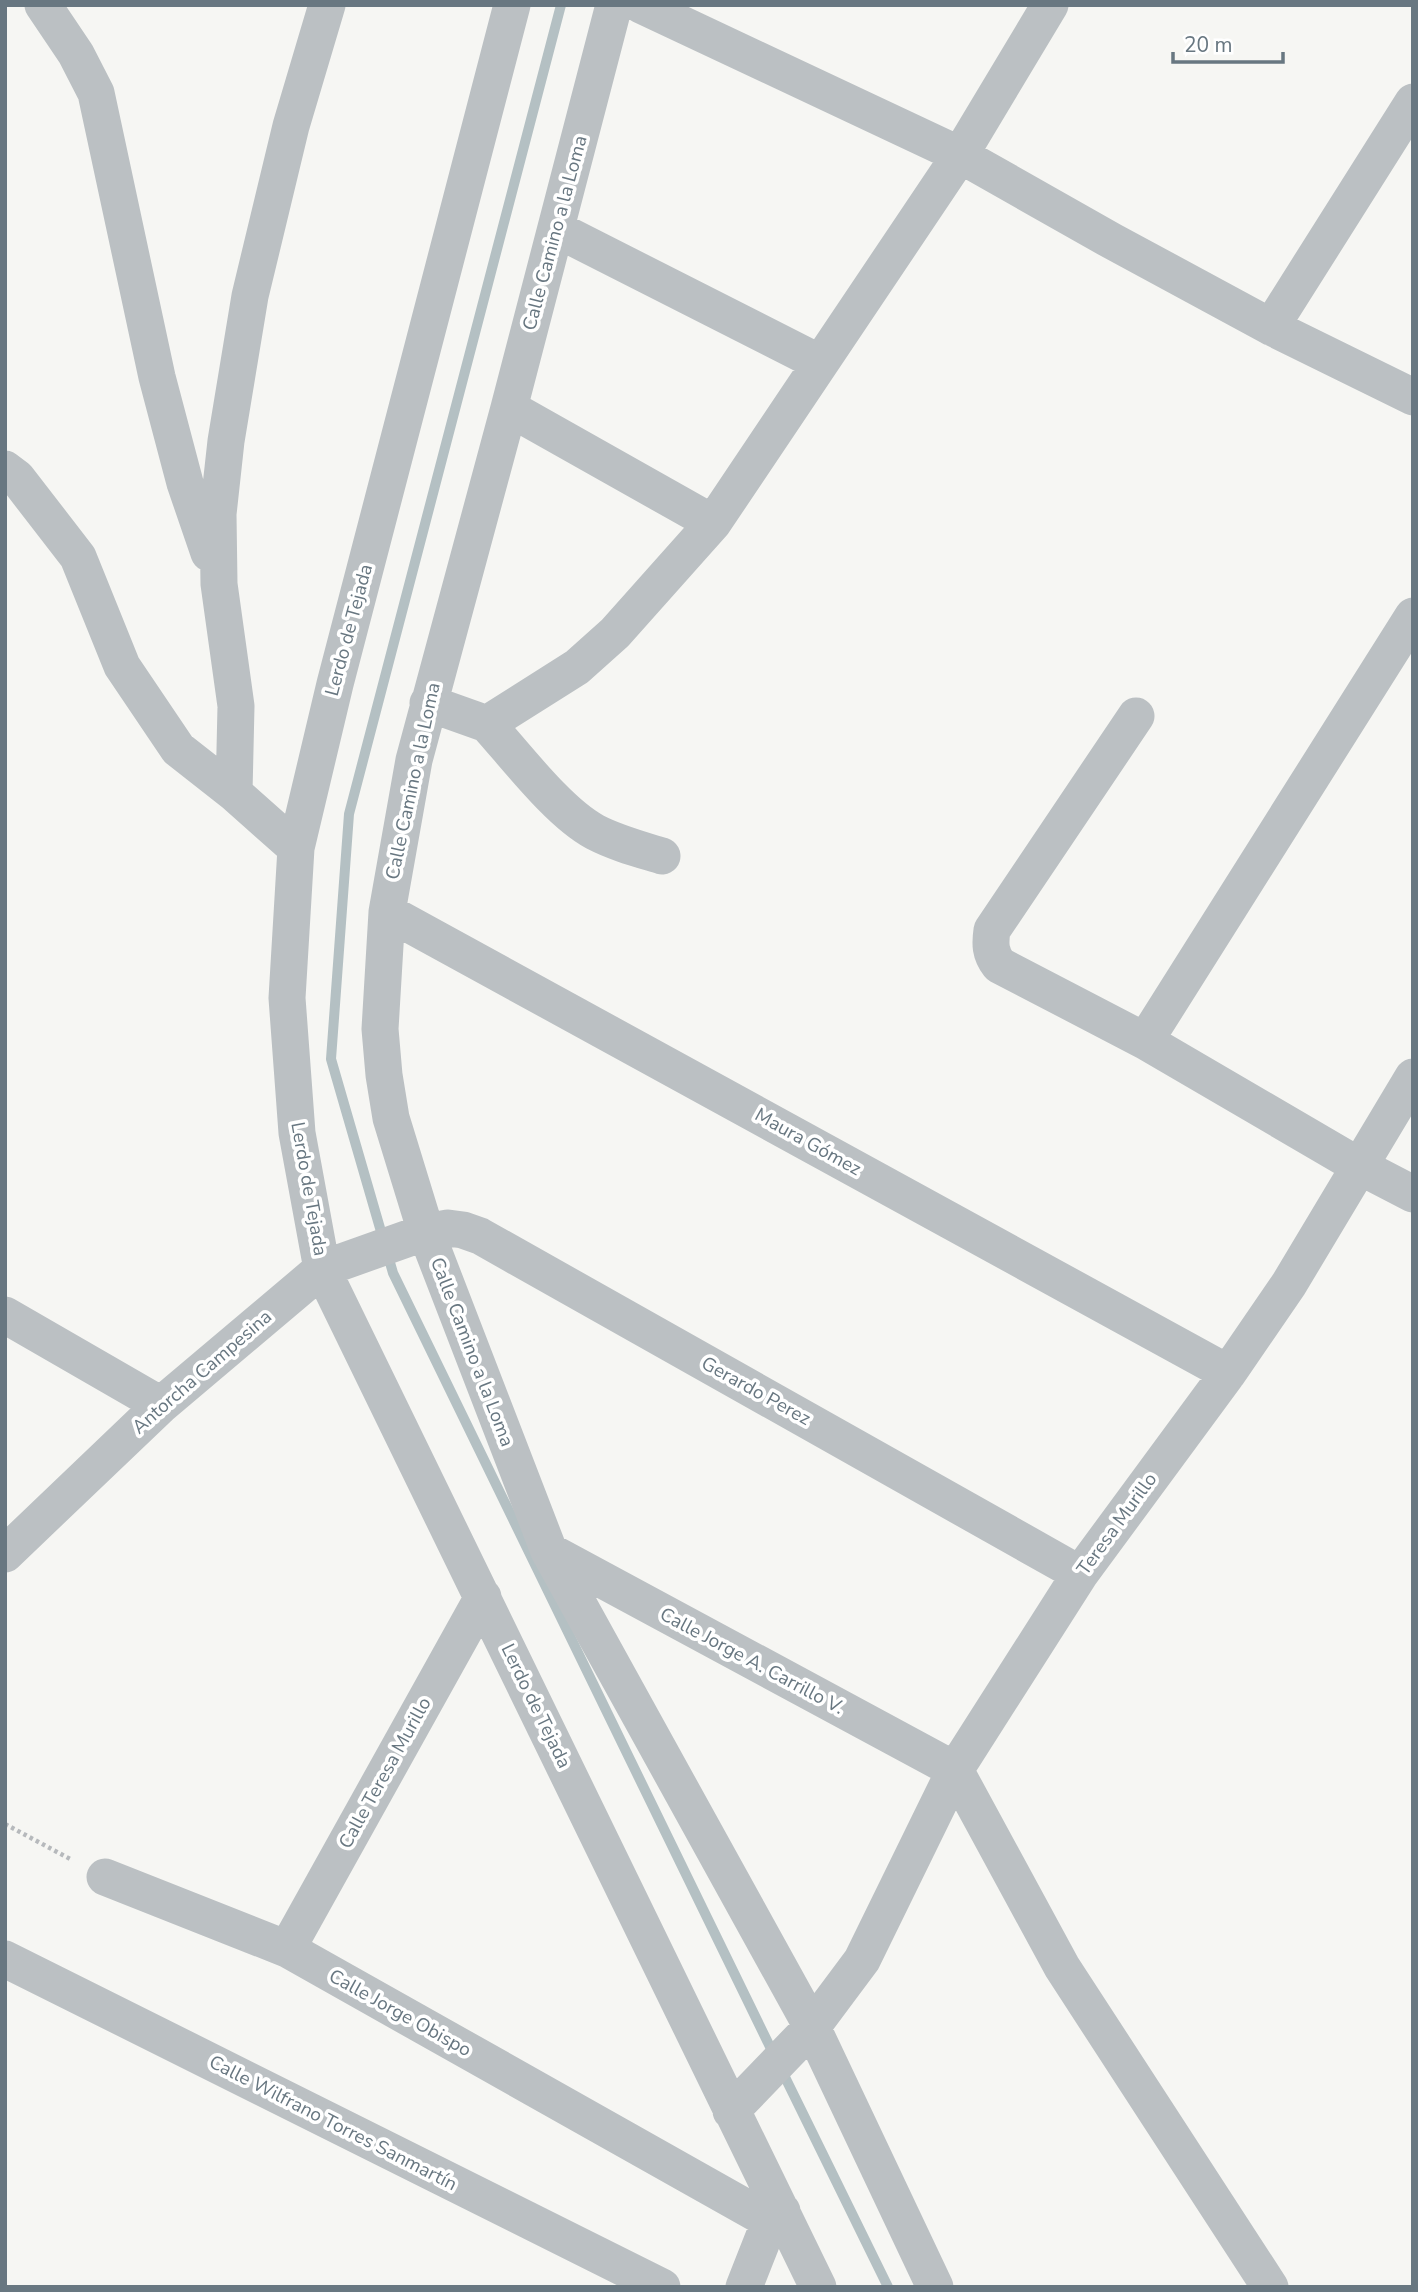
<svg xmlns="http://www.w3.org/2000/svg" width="1418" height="2292" viewBox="0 0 1418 2292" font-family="'Nunito Sans',sans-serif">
	<rect width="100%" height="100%" fill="#f6f6f3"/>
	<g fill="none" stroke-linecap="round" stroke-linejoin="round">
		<path stroke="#b4c0c3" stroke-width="10" d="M561 5 349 814 331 1059 393 1273 774 2055
			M781 2069 888 2287"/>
		<path stroke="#b6b9bc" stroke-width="4.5" stroke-dasharray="3.5 3.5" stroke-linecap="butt" d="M5 1824 72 1860"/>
		<path stroke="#bbc0c3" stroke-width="37" d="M43 5 76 54 96 93 157 377 185 483 209 553
			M512 5 335 684 296 848 287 998 297 1133 322 1269 818 2287
			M614 5 509 408 414 760 387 912 380 1029 384 1075 391 1118 426 1232 549 1551 812 2027 935 2287
			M641 5 960 155 1112 241 1271 327 1413 397
			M556 229 820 363
			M1271 327 1413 102
			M509 408 713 523
			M5 469 17 478 78 557 122 666 178 749 234 793 296 848
			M428 703 487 724 577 667 615 633 713 523 960 155 1050 5
			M1136 716 992 930C990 944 990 953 999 965L1145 1041 1359 1166 1413 1194
			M487 724C516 756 558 812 595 832 616 843 639 849 662 856
			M234 793 236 706 219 584 218 514 226 441 250 296 291 126 327 5
			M387 912 1228 1373
			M1145 1041 1413 616
			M5 1315 161 1405
			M549 1551 955 1770
			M5 1554 161 1405 322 1269 426 1232 448 1228 463 1230 480 1236 1080 1574
			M955 1770 1062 1967 1270 2287
			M105 1877 287 1949 770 2221 782 2211
			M287 1949 483 1597
			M5 1959 662 2287
			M731 2111 812 2027 862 1960 955 1770 1080 1574 1228 1373 1289 1284 1413 1077
			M744 2287 770 2221"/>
	</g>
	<g text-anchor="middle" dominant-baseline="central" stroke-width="7" stroke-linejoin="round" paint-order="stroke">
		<g font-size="19" fill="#687781" stroke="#fff">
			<text transform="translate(555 233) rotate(-75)">Calle Camino a la Loma</text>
			<text transform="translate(349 630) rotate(-75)">Lerdo de Tejada</text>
			<text transform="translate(413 781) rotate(-78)">Calle Camino a la Loma</text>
			<text transform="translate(808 1142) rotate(29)">Maura Gómez</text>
			<text transform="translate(309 1189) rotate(80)">Lerdo de Tejada</text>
			<text transform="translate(472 1352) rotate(69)">Calle Camino a la Loma</text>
			<text transform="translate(202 1372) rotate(-41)">Antorcha Campesina</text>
			<text transform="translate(756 1391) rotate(29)">Gerardo Perez</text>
			<text transform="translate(1117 1524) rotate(-54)">Teresa Murillo</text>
			<text transform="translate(752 1661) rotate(28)">Calle Jorge A. Carrillo V.</text>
			<text transform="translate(536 1706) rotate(64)">Lerdo de Tejada</text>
			<text transform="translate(385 1773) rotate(-61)">Calle Teresa Murillo</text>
			<text transform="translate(400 2013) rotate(29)">Calle Jorge Obispo</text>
			<text transform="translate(333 2123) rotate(27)">Calle Wilfrano Torres Sanmartín</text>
		</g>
	</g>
	<rect width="1418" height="2292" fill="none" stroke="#687781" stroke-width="14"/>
	<path d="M1173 52v10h110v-10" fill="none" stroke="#687781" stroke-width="3.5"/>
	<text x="1184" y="52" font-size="21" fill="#687781" stroke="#ffffff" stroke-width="5" paint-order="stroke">20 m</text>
</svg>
